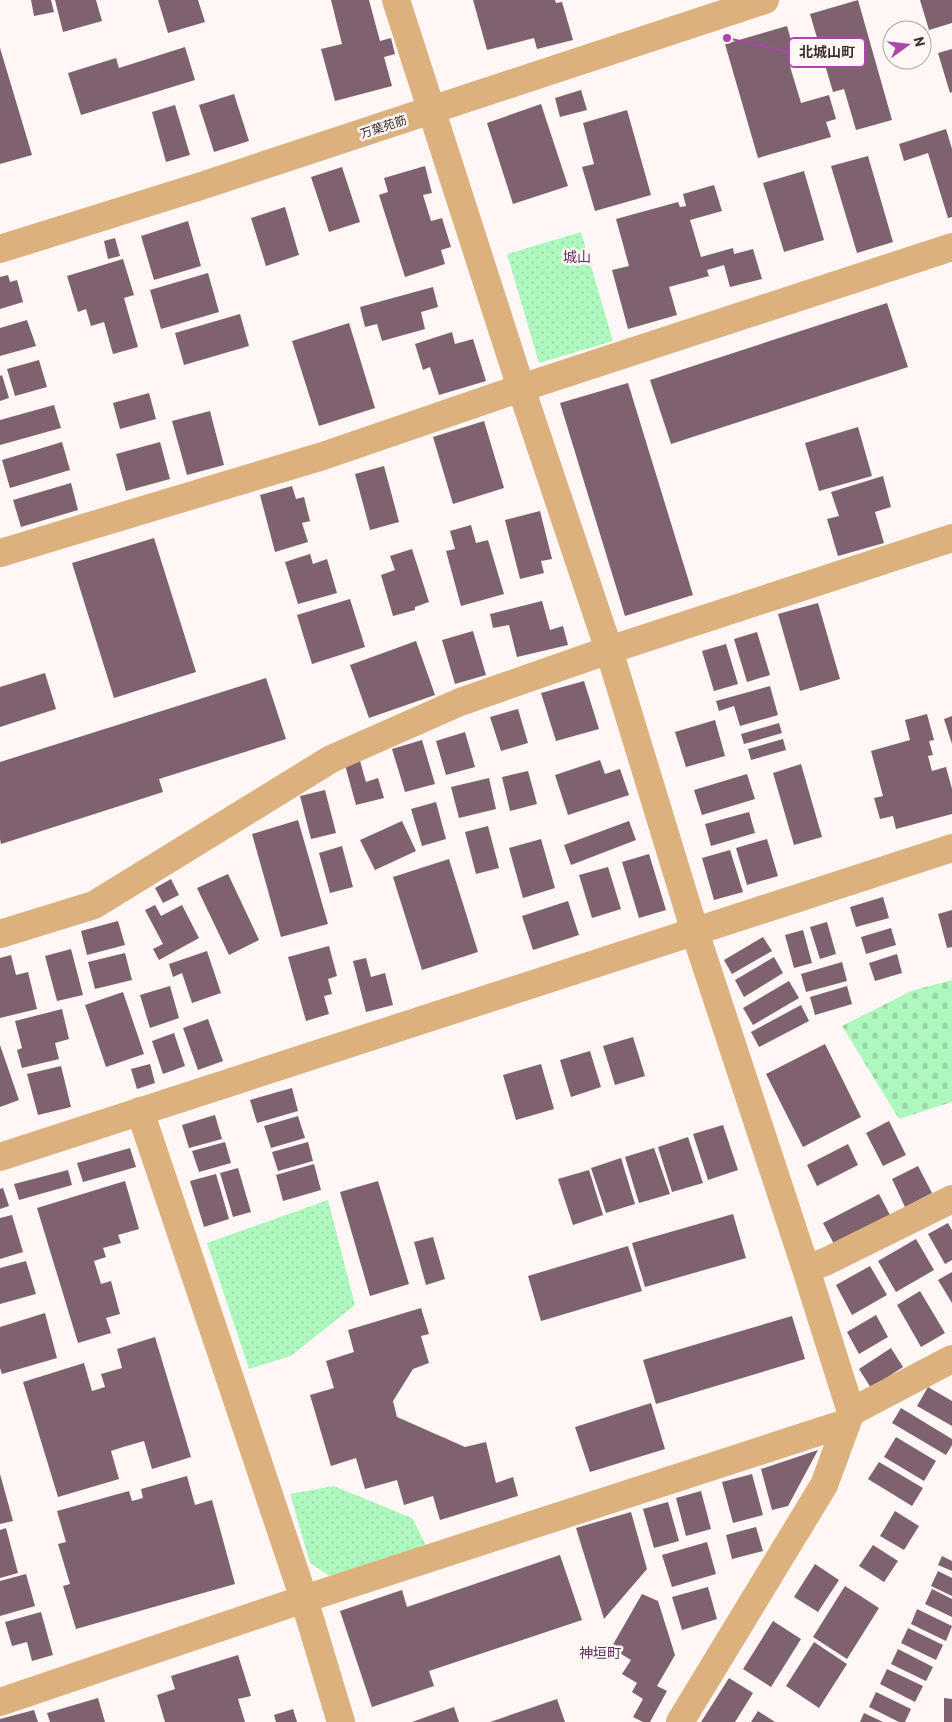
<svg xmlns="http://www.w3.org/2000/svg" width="952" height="1722" viewBox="0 0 952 1722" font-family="Barlow,'Noto Sans JP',sans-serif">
	<defs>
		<pattern id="grass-dots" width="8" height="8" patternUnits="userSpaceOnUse" patternTransform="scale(1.25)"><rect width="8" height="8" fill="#aef8bf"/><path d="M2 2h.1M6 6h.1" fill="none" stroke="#97d5a4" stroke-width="1.8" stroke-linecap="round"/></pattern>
		<pattern id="cemetery-stones" width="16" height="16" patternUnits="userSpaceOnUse" patternTransform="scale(1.25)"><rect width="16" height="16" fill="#aef8bf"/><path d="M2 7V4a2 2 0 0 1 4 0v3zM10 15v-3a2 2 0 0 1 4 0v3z" fill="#97d5a4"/></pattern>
	</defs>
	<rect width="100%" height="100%" fill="#fef7f5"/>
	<path fill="url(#grass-dots)" d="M581 232 613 341 539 363 507 254Z
		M328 1200 355 1305 291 1356 249 1369 207 1243Z
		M334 1486 412 1518 426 1545 331 1577 310 1563 290 1494Z"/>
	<path fill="url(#cemetery-stones)" d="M952 980V1102L899 1119 842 1026 911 991Z"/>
	<path fill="#7e626f" d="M31 0H51L54 12 34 16Z
		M55 0H96L102 21 63 32Z
		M158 0H198L205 22 168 33Z
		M331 0H369L380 41 391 38 395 54 384 57 392 86 335 101 321 49 342 44Z
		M473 0H555L556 3 562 2 573 40 537 49 534 38 487 50Z
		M858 0 892 120 856 130 844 89 833 92 810 14Z
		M920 0H952V23L929 30Z
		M787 26 797 61 789 63 801 103 829 95 836 119 826 122 831 137 758 158 725 44Z
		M185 47 195 80 81 115 68 73 116 58 119 68Z
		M0 48 32 155 0 164Z
		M952 49V92L950 93 938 53Z
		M581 90 587 110 560 117 555 98Z
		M234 94 249 141 214 152 199 105Z
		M541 104 568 186 513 204 487 123Z
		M175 105 190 155 166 162 152 112Z
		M627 110 651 195 595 211 582 167 594 164 583 123Z
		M946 129 952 149V217L948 218 928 153 904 161 899 144Z
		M868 156 893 242 857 253 831 166Z
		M425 166 432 193 423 195 431 221 442 218 451 247 441 250 445 264 405 277 379 195 388 192 384 178Z
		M342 167 360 222 329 232 311 177Z
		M804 171 824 240 784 252 763 183Z
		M714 185 722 211 690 220 701 257 733 248 734 254 753 249 762 279 730 287 724 265 707 270 709 276 669 287 677 315 628 329 612 270 629 266 616 219 678 202 680 207 686 206 683 194Z
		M285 207 299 255 266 266 251 218Z
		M188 221 201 266 154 280 141 236Z
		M115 238 120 256 108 259 104 241Z
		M123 259 134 295 124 298 138 347 113 354 104 322 91 326 86 309 78 312 67 276Z
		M208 273 219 312 161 329 150 290Z
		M8 275 10 282 17 280 23 302 0 309V277Z
		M433 287 438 307 421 312 425 329 382 341 377 324 365 327 360 307Z
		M887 303 908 367 671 444 650 380Z
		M240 314 249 346 184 365 175 333Z
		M27 320 36 346 0 356V328Z
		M349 323 375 408 319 426 292 341Z
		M452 332 455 344 473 339 486 381 439 395 430 367 423 370 415 344Z
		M39 360 47 387 15 396 7 369Z
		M2 375 9 398 0 401V376Z
		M628 383 693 595 625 616 560 403Z
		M149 393 156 419 120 429 113 403Z
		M54 405 61 428 0 445V420Z
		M210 411 224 465 187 475 172 421Z
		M484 421 504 488 453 504 433 437Z
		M858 427 872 476 819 491 805 443Z
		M62 442 70 470 10 488 2 460Z
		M160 442 170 479 126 491 116 454Z
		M384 466 399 522 370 530 355 474Z
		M883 476 891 507 875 512 884 543 838 556 827 519 839 516 831 492Z
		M71 483 78 510 21 527 13 500Z
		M292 486 296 499 304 497 310 521 302 523 308 542 275 552 260 495Z
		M540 511 552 559 541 561 544 573 520 579 505 520Z
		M471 525 476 543 488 540 504 594 461 606 446 551 455 549 450 531Z
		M154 538 196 672 114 698 72 563Z
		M412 549 429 602 415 607V610L393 616 381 575 395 570 390 556Z
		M310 554 313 564 327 559 337 593 298 604 285 562Z
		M350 599 365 647 312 664 297 615Z
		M542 601 550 630 563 626 568 645 517 657 509 625 493 628 490 614Z
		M818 603 840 679 800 691 778 614Z
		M473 631 486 675 455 684 442 640Z
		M757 632 770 675 747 682 734 639Z
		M416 641 435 695 369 718 350 665Z
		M726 644 738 684 714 691 702 651Z
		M45 673 56 709 0 727V687Z
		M266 678 286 739 159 779 163 792 1 844 0 839V762Z
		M584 681 599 729 556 741 541 693Z
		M770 686 778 715 740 726 734 706 719 711 716 701Z
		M518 709 528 743 501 751 490 717Z
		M927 714 934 740 929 741 933 755 928 756 932 771 946 767 952 789V814L896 829 893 816 880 819 874 798 883 796 871 751 910 740 905 720Z
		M952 716V744L944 719Z
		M715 720 725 756 686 767 675 732Z
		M779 723 782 733 744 744 741 734Z
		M465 732 475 767 446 775 436 741Z
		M783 739 786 750 751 760 748 749Z
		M422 740 435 784 405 792 392 749Z
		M600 760 605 774 620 769 629 795 568 815 555 775Z
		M360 761 366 782 378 778 384 798 356 805 345 765Z
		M801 764 822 837 794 845 773 773Z
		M528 771 537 804 510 811 502 777Z
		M747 774 755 799 702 815 694 790Z
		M489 778 496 809 459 818 451 787Z
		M325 790 336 833 311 839 300 796Z
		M436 802 446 839 422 846 411 809Z
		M749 812 755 833 711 846 705 824Z
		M298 820 328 924 281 937 252 834Z
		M402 821 416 851 375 870 360 840Z
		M629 821 636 840 571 865 564 845Z
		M488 826 499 868 476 874 465 832Z
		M541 839 555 888 523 898 509 848Z
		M767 839 778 876 747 885 736 848Z
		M342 846 353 887 330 893 319 853Z
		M730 850 743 892 714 900 702 858Z
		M649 854 666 910 639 918 622 862Z
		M449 859 478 952 422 970 393 877Z
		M608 867 621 909 592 918 579 875Z
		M228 874 259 940 229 955 197 888Z
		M171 879 179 895 163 903 155 888Z
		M883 897 889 918 856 927 850 907Z
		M568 901 579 935 533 950 522 916Z
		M155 905 161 916 182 905 199 938 159 960 153 949 163 944 145 910Z
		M952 910V947L947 948 938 914Z
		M118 921 125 945 87 955 81 931Z
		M827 922 836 954 820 959 810 927Z
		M891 928 896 945 866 954 861 937Z
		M803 930 812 963 794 968 785 935Z
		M763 937 772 951 732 974 724 960Z
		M329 946 337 976 328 979 332 994 324 996 329 1014 306 1021 288 957Z
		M71 949 83 995 57 1001 45 956Z
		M207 951 221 993 192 1003 182 973 173 977 169 964Z
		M125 953 132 980 95 989 88 962Z
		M897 954 902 973 875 981 869 963Z
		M11 955 16 975 28 972 37 1009 0 1018V958Z
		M774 957 783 973 744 997 735 980Z
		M366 958 371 977 385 973 393 1005 366 1012 353 961Z
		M842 962 847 981 806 992 801 974Z
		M789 981 799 998 753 1025 743 1008Z
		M170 986 179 1018 150 1028 140 995Z
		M847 986 852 1004 815 1015 810 997Z
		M123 992 144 1054 106 1067 85 1005Z
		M801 1005 809 1021 759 1047 751 1032Z
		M62 1009 69 1039 55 1043 59 1059 22 1068 17 1050 22 1048 15 1021Z
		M208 1019 223 1061 198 1070 183 1028Z
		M174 1033 185 1066 163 1074 152 1041Z
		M633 1037 645 1076 615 1085 603 1046Z
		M825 1044 861 1117 803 1147 766 1074Z
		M0 1045 19 1100 0 1107Z
		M590 1051 601 1087 571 1097 560 1060Z
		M150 1064 155 1083 137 1089 131 1069Z
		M541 1064 554 1109 516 1120 503 1075Z
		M61 1066 71 1107 38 1115 27 1074Z
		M292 1088 298 1111 257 1123 250 1100Z
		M215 1115 222 1139 189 1148 182 1125Z
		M298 1116 305 1138 271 1148 264 1126Z
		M889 1121 906 1155 883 1166 866 1133Z
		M723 1125 738 1170 708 1180 693 1134Z
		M688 1137 703 1183 672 1192 658 1147Z
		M225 1142 231 1163 199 1172 192 1151Z
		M308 1142 313 1161 278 1171 272 1152Z
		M848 1144 858 1165 817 1186 807 1165Z
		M130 1148 136 1167 83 1182 77 1163Z
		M654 1148 670 1194 639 1203 625 1157Z
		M621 1158 635 1204 606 1213 591 1168Z
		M314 1164 321 1190 283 1201 276 1175Z
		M918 1166 932 1193 905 1207 892 1179Z
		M238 1168 251 1212 233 1217 220 1173Z
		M68 1170 72 1185 19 1200 14 1184Z
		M589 1170 603 1215 573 1225 558 1179Z
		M216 1174 229 1219 204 1227 190 1181Z
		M125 1181 139 1229 118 1235 121 1243 103 1248 106 1257 94 1261 101 1284 111 1281 120 1314 106 1318 111 1333 78 1343 37 1208Z
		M378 1181 409 1284 370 1296 340 1192Z
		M3 1188 9 1206 0 1209V1189Z
		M879 1194 890 1215 834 1244 823 1223Z
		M733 1214 746 1258 645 1287 632 1243Z
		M12 1215 23 1252 0 1259V1218Z
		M948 1223 952 1230V1260L945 1264 928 1234Z
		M433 1237 445 1279 426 1285 414 1242Z
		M916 1239 934 1270 896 1292 878 1261Z
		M628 1246 642 1291 541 1321 528 1276Z
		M26 1261 36 1294 0 1304V1268Z
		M870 1266 887 1295 852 1315 836 1285Z
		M952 1272V1303L938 1280Z
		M920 1291 945 1333 921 1347 897 1305Z
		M421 1308 429 1334 421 1336 429 1363 413 1369 393 1401 397 1417 465 1447 486 1442 496 1483 513 1477 518 1496 440 1520 433 1496 404 1505 397 1480 365 1489 356 1458 331 1466 310 1395 334 1388 326 1361 354 1352 348 1330Z
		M45 1313 57 1358 2 1374 0 1368V1327Z
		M876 1315 888 1337 859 1354 847 1332Z
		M792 1316 805 1359 656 1404 643 1360Z
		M155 1337 191 1457 152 1469 144 1441 123 1447 111 1451 119 1479 58 1497 23 1382 84 1363 92 1391 105 1387 101 1374 122 1368 117 1349Z
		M891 1348 903 1367 871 1388 859 1369Z
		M928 1387 952 1401V1426L917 1406Z
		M651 1403 665 1449 590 1472 575 1427Z
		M901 1408 952 1439V1445L946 1455 892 1423Z
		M896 1437 936 1461 924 1481 884 1457Z
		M818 1450 788 1506 772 1510 761 1469Z
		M879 1462 923 1488 912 1506 868 1479Z
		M0 1474 13 1521 0 1524Z
		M752 1474 763 1515 733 1523 722 1482Z
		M187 1476 195 1505 212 1500 235 1584 76 1629 63 1586 70 1584 58 1544 66 1542 57 1511 129 1491 132 1501 143 1498 141 1489Z
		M701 1491 711 1529 686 1536 676 1498Z
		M668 1502 679 1541 654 1548 643 1509Z
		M895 1511 919 1526 904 1550 880 1536Z
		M631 1512 647 1569 604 1619 576 1528Z
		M756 1527 763 1551 732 1559 726 1535Z
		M6 1528 18 1573 0 1578V1530Z
		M707 1542 716 1574 672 1587 662 1555Z
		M873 1545 898 1561 884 1582 859 1566Z
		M560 1555 582 1620 429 1671 434 1686 372 1707 340 1611 402 1590 407 1607Z
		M942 1556 952 1561V1571L938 1565Z
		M815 1564 839 1580 818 1612 794 1597Z
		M938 1571 952 1578V1596L931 1586Z
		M26 1574 35 1606 0 1616V1581Z
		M845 1586 879 1608 847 1659 813 1637Z
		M708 1587 717 1619 682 1630 672 1597Z
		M932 1589 952 1599V1617L925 1604Z
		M642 1594 658 1601 675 1655 657 1686 667 1691 650 1722H643L633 1717 643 1699 632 1692 637 1683 622 1674 631 1660 611 1648Z
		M917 1609 952 1626 946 1641 911 1624Z
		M41 1612 53 1655 32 1661 27 1642 12 1646 5 1622Z
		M773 1621 801 1639 771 1687 743 1669Z
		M908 1628 943 1645 936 1660 901 1643Z
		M814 1642 847 1664 819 1708 786 1686Z
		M898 1649 933 1667 926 1681 891 1664Z
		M238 1655 251 1696 238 1699 245 1722H165L157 1695 175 1689 171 1676Z
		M887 1669 923 1686 915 1702 880 1684Z
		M729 1678 753 1693 735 1722H701Z
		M876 1692 911 1709 905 1722H899L869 1707Z
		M98 1698 105 1722H50L47 1713Z
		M944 1698 952 1699V1722H944Z
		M557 1699 565 1722H490Z
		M454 1707 459 1722H412Z
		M293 1709 297 1722H276L274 1715Z
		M34 1710 38 1722H0V1719Z
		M758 1711 775 1722H751Z
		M864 1713 883 1722H860Z"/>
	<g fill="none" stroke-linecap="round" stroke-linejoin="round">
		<path stroke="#ddb17d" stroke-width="28" d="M396 0 521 388 609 650 695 932 806 1269 851 1412 824 1485 680 1722
			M0 553 323 456 521 388 952 247
			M0 934 94 905 331 759 460 702 609 650 952 538
			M140 1111 304 1599 341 1722
			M806 1269 825 1262 952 1199
			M851 1412 952 1359
			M0 1702 304 1599 846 1423"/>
		<path stroke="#ddb17d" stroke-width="28" d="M0 249 198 187 765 0
			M0 1157 952 848"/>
	</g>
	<g text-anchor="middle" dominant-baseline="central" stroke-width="5" stroke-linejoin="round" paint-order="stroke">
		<g font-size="12" fill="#3c2f2a" stroke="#fef7f5">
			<text transform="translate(383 126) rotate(-18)">万葉苑筋</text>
		</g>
		<g font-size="14" fill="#602d5e" stroke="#fef7f5">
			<text x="577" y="256">城山</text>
			<text x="600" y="1652">神垣町</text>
		</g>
	</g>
	<path fill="none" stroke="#ad46aa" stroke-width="2" d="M727 38L789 52"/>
	<circle fill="#ad46aa" stroke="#fef7f5" stroke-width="2" cx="727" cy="38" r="5"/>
	<rect fill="#fef7f5" stroke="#ad46aa" stroke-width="2" x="789" y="38" width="76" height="29" rx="5"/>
	<g font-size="14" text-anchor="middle" font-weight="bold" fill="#3c2f2a">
		<text x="827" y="57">北城山町</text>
	</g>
	<g transform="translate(907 45) rotate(75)"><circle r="24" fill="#fef7f5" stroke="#b0a7a4"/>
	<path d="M0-4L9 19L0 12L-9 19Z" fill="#ad46aa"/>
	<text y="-8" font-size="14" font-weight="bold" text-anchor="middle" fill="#3c2f2a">N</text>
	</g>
</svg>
